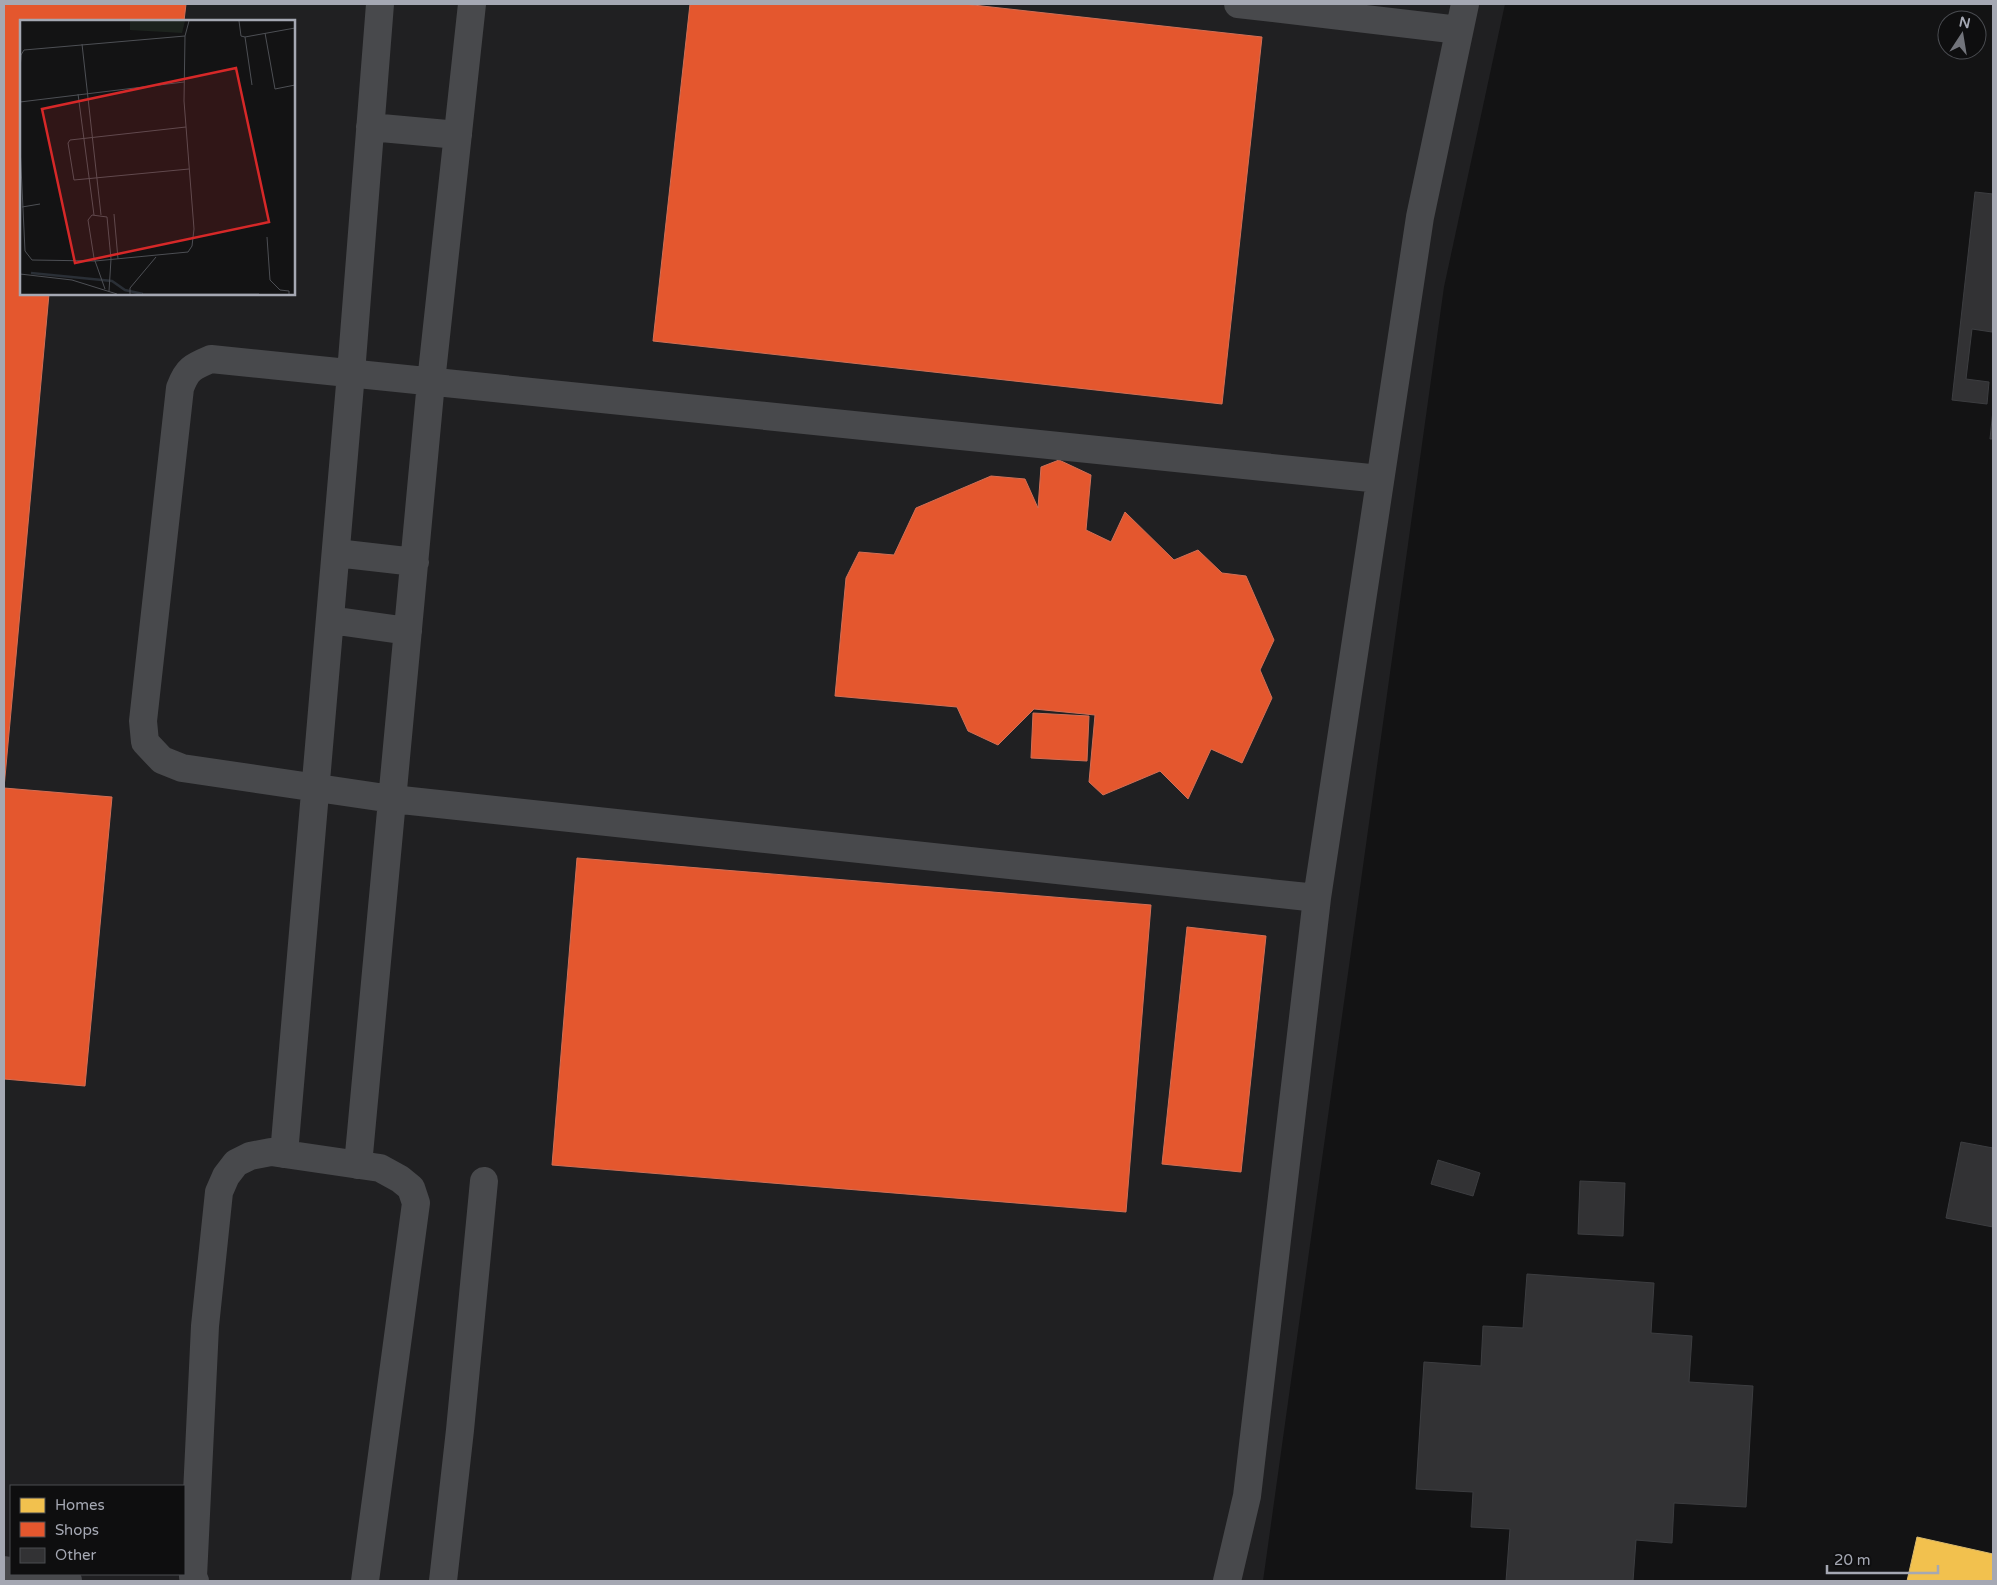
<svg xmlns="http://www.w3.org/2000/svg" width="1997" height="1585" viewBox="0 0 1997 1585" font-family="'Varela Round',sans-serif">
	<rect width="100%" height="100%" fill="#131314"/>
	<path fill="#202022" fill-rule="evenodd" d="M4 4H1505L1444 287 1263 1581H4ZM21 21H294V294H21ZM11 1486H184V1574H11Z"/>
	<path fill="#f2c14e" stroke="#dbba6c" d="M1917 1537 1993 1554V1581H1907Z"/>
	<path fill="#e4572e" stroke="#d16f56" d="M4 4H186L184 21H21V294H49L4 788 112 797 85 1086 4 1079Z
		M690 4H964L1262 37 1222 404 653 341Z
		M1059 460 1091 475 1086 530 1111 542 1125 512 1174 560 1198 550 1222 573 1246 576 1274 640 1260 670 1272 698 1242 763 1211 749 1188 799 1160 771 1103 795 1089 782 1095 715 1034 709 998 745 968 731 957 707 835 696 846 578 859 552 894 555 916 508 991 476 1025 479 1038 508 1041 467Z
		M1033 713 1089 716 1087 761 1031 758Z
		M577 858 1151 905 1126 1212 552 1165Z
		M1187 927 1266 936 1241 1172 1162 1164Z"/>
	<path fill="#323234" stroke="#3c3d40" d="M1975 192 1993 194V321L1992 332 1972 329 1966 379 1989 382 1987 404 1952 400Z
		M1993 410V439H1990Z
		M1961 1142 1993 1148V1227L1946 1218Z
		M1438 1160 1480 1173 1473 1196 1431 1184Z
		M1580 1181 1625 1183 1623 1236 1578 1234Z
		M1527 1274 1654 1283 1651 1333 1692 1336 1689 1382 1753 1386 1746 1507 1674 1503 1672 1543 1636 1540 1633 1581H1506L1510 1529 1471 1527 1473 1492 1416 1489 1424 1362 1481 1366 1483 1326 1523 1328Z"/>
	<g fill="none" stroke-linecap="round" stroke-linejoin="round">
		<path stroke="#48494c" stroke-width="28" d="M1238 4 1459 30
			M370 127 458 135
			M336 553 415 562
			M330 620 408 631
			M1317 898 392 799 182 768 162 760 145 742 143 721 180 388C187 369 192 367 211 359L1380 479
			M284 1154 351 373 380 4
			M358 1165 431 382 472 4
			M4 1570 11 1571
			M26 1574 68 1581
			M195 1581 193 1577 205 1326 219 1192 226 1176 236 1163 250 1156 271 1152 380 1168 400 1179 411 1188 416 1203 365 1581
			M443 1581 460 1430 484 1181
			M1227 1581 1247 1496 1317 898 1420 217 1465 4"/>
	</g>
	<g transform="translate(20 20)">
		<rect width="275" height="275" fill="#131314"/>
		<path d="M110 1H165L162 13 110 10Z" fill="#1d231e"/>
		<path fill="none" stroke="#2a2f36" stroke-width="2.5" d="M11 253 92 261 105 270 123 274"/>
		<path fill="none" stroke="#4d4f54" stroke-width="1" d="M219 1 221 16 225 17 275 8M245 13 255 69 275 65M225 17 232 65M62 24 81 195M0 51 1 35 4 30 165 16M58 74 74 195M0 82 164 62M166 107 50 120 48 123 54 160 169 149M0 126 5 231 12 240 75 241 168 232 172 226 174 209 164 81 165 16 169 1M2 187 20 184M94 194 98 239M247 217 250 260 260 270 269 271V274M0 254 52 260 97 274M85 269 74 238 68 200 72 195 87 197 91 239 89 271M110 274V268L136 237M122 274H239"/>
		<path fill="#d62828" fill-opacity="0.15" stroke="#d62828" stroke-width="2.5" d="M216 48 249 202 55 243 22 89Z"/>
		<rect width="275" height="275" fill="none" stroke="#a5a8b3" stroke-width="2.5"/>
	</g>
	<rect width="1997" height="1585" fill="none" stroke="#a5a8b3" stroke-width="10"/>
	<rect x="10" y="1485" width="175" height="90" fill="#0e0e0f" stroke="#4a4c51"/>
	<rect x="20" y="1498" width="25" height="15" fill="#f2c14e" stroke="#4a4c51"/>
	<text x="55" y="1510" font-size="15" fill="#a5a8b3">Homes</text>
	<rect x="20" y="1522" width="25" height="15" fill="#e4572e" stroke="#4a4c51"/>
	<text x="55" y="1535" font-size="15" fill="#a5a8b3">Shops</text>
	<rect x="20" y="1548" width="25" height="15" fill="#323234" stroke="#4a4c51"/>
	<text x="55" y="1560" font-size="15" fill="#a5a8b3">Other</text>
	<g transform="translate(1962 35) rotate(12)"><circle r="24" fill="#0e0e0f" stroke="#4a4c51"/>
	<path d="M0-4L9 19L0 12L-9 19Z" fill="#72747b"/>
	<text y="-8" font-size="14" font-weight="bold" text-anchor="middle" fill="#a5a8b3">N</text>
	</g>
	<path d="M1827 1565v8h111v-8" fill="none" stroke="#a5a8b3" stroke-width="2.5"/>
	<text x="1834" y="1565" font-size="15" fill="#a5a8b3" stroke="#0e0e0f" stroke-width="4" paint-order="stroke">20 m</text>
</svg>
